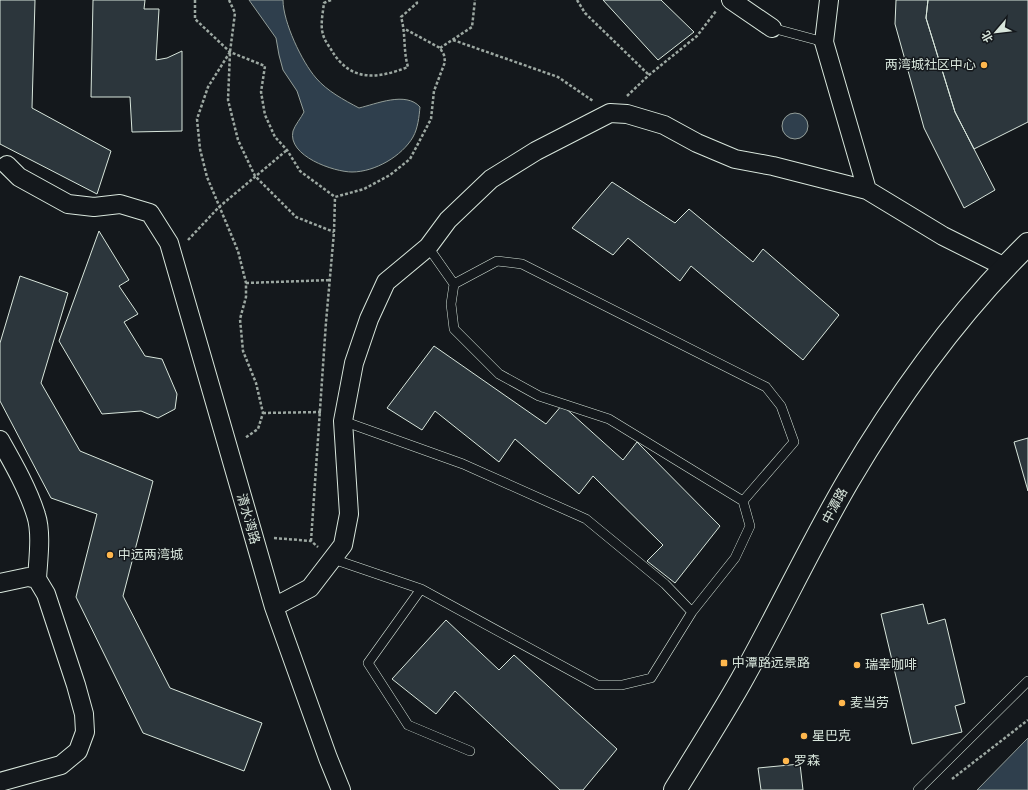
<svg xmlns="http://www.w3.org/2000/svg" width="1028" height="790" viewBox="0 0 1028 790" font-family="'Nunito Sans','Noto Sans SC',sans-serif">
	<rect width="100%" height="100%" fill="#14181c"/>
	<path fill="#2f3f4d" stroke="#939e99" d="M249 0H283C283 22 302 62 316 78 327 91 344 100 359 108 376 104 406 91 420 107 419 117 418 128 413 137 402 156 375 172 352 172 334 172 287 156 293 131 295 125 301 118 304 112L297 91 283 70 279 55 276 38Z
		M782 126a13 13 0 1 1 26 0a13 13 0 1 1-26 0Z
		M1028 738V790H977L1026 740Z"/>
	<path fill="#2c363c" stroke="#d8e6dc" d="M0 0H35L32 108 111 151 97 194 0 144Z
		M93 0H145L144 9H159L156 60 167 58 182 51V131L132 132 130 97H91Z
		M603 0H661L694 32 658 60Z
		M896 0H928L926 18 955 112 995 190 964 208 924 128 895 24Z
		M928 0H1028V122L974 149 955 112 926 18Z
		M612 182 675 223 689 209 753 262 763 249 839 315 803 360 691 266 680 281 628 238 613 255 572 228Z
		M99 231 129 280 119 286 138 314 124 322 145 356 162 359 177 394 175 409 158 418 141 411 102 414 59 341Z
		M20 276 68 293 41 383 80 451 153 481 123 596 170 688 262 723 244 771 143 733 76 597 97 514 51 498 0 401V343Z
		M434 346 546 424 562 405 623 460 637 442 720 526 675 583 647 561 663 545 593 476 579 494 515 439 499 462 435 411 422 430 387 408Z
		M1028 438V491L1014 442Z
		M923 604 928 624 945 619 965 703 955 706 962 732 912 744 881 614Z
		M446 620 499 670 514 655 617 749 583 790H560L455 691 436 714 392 679Z
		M800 764 803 790H761L758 768Z"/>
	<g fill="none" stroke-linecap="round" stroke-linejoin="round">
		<g stroke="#d8e6dc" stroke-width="10">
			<path id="service" d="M772 28 824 42
				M454 284 451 304 454 329 499 374 539 396 609 419 743 501
				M343 421 463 464 586 519 665 584 692 612
				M333 559 421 589 597 685H622L651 678 692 612 735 558 750 526 743 501 794 442 781 406 766 387 522 264 497 261 454 284 428 247
				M421 589 368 663 408 725 470 751
				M918 790 1028 681"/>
		</g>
		<g stroke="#d8e6dc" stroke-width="20">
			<path id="minor" d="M731 0 772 28
				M829 0 824 42 867 190 943 236 1005 267
				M7 165 19 177 68 204 94 207 120 204 150 213 169 243 274 607 328 758 341 790
				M0 440C13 463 28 489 36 515 42 533 38 561 37 579
				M0 583 28 577 37 579 46 594 76 685 84 714 85 732 78 751 61 765 0 782
				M274 607 310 588 343 545 349 514 343 421 354 363 369 319 386 282 428 247 448 220 491 179 536 151 610 113 627 114 664 125 697 143 735 159 773 166 867 190"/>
		</g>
		<g stroke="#d8e6dc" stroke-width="24">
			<path id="tertiary" d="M675 790C697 754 720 718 741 681 778 615 810 546 848 481 898 396 957 314 1028 244"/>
		</g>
		<path stroke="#9da8a2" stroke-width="2.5" stroke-dasharray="3 2" stroke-linecap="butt" d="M195 0V19L230 52 265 66 261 92 265 115 275 137 287 150 300 171 335 197 364 189 390 175 410 159 431 119 434 91 445 62 444 55 440 48 405 29
			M229 0 235 13 230 52 228 100 238 140 255 176 296 217 334 232
			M331 0 324 3C323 12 320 26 323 34 324 40 329 46 332 51 351 82 377 79 408 67 403 50 406 34 401 17L417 3 416 0
			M577 0 585 13 649 75
			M453 40 558 77 593 101
			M440 48 472 27 475 0
			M230 52 208 87 197 119 200 149 207 177 238 251 246 283V297L240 319 243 351 256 383 263 413 258 429 245 438
			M627 96 649 75 697 36 716 11
			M188 240 219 207 287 150
			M246 283 331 280
			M263 413 321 412
			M274 538 311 541 318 547
			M311 541 326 322 334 232 335 197
			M952 779 1028 720"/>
		<use href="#service" stroke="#14181c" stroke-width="9"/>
		<use href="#minor" stroke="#14181c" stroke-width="18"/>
		<use href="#tertiary" stroke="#14181c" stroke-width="22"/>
	</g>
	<g fill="#ffb74d" stroke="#14181c" stroke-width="1.5">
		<circle cx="984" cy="65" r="4"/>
		<circle cx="110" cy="555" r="4"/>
		<rect x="720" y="659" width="8" height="8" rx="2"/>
		<circle cx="857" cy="665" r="4"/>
		<circle cx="842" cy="703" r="4"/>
		<circle cx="804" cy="736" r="4"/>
		<circle cx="786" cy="761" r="4"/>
	</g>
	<g text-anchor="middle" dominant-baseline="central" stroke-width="3" stroke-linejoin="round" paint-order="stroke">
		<g font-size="13" fill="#d8e6dc" stroke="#14181c" text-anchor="start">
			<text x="976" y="65" text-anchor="end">两湾城社区中心</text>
			<text x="118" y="555">中远两湾城</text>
			<text x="732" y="663">中潭路远景路</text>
			<text x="865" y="665">瑞幸咖啡</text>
			<text x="850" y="703">麦当劳</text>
			<text x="812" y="736">星巴克</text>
			<text x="794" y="761">罗森</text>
		</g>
		<g font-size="13" fill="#d8e6dc" stroke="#14181c">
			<text transform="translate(835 506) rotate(-62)">中潭路</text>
			<text transform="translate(248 519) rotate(74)">清水湾路</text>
		</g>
	</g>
	<g transform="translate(996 32) rotate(242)" stroke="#14181c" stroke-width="3" paint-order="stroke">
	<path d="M0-3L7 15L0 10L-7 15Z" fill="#d8e6dc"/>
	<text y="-6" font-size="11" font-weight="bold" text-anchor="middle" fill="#d8e6dc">北</text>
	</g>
</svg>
